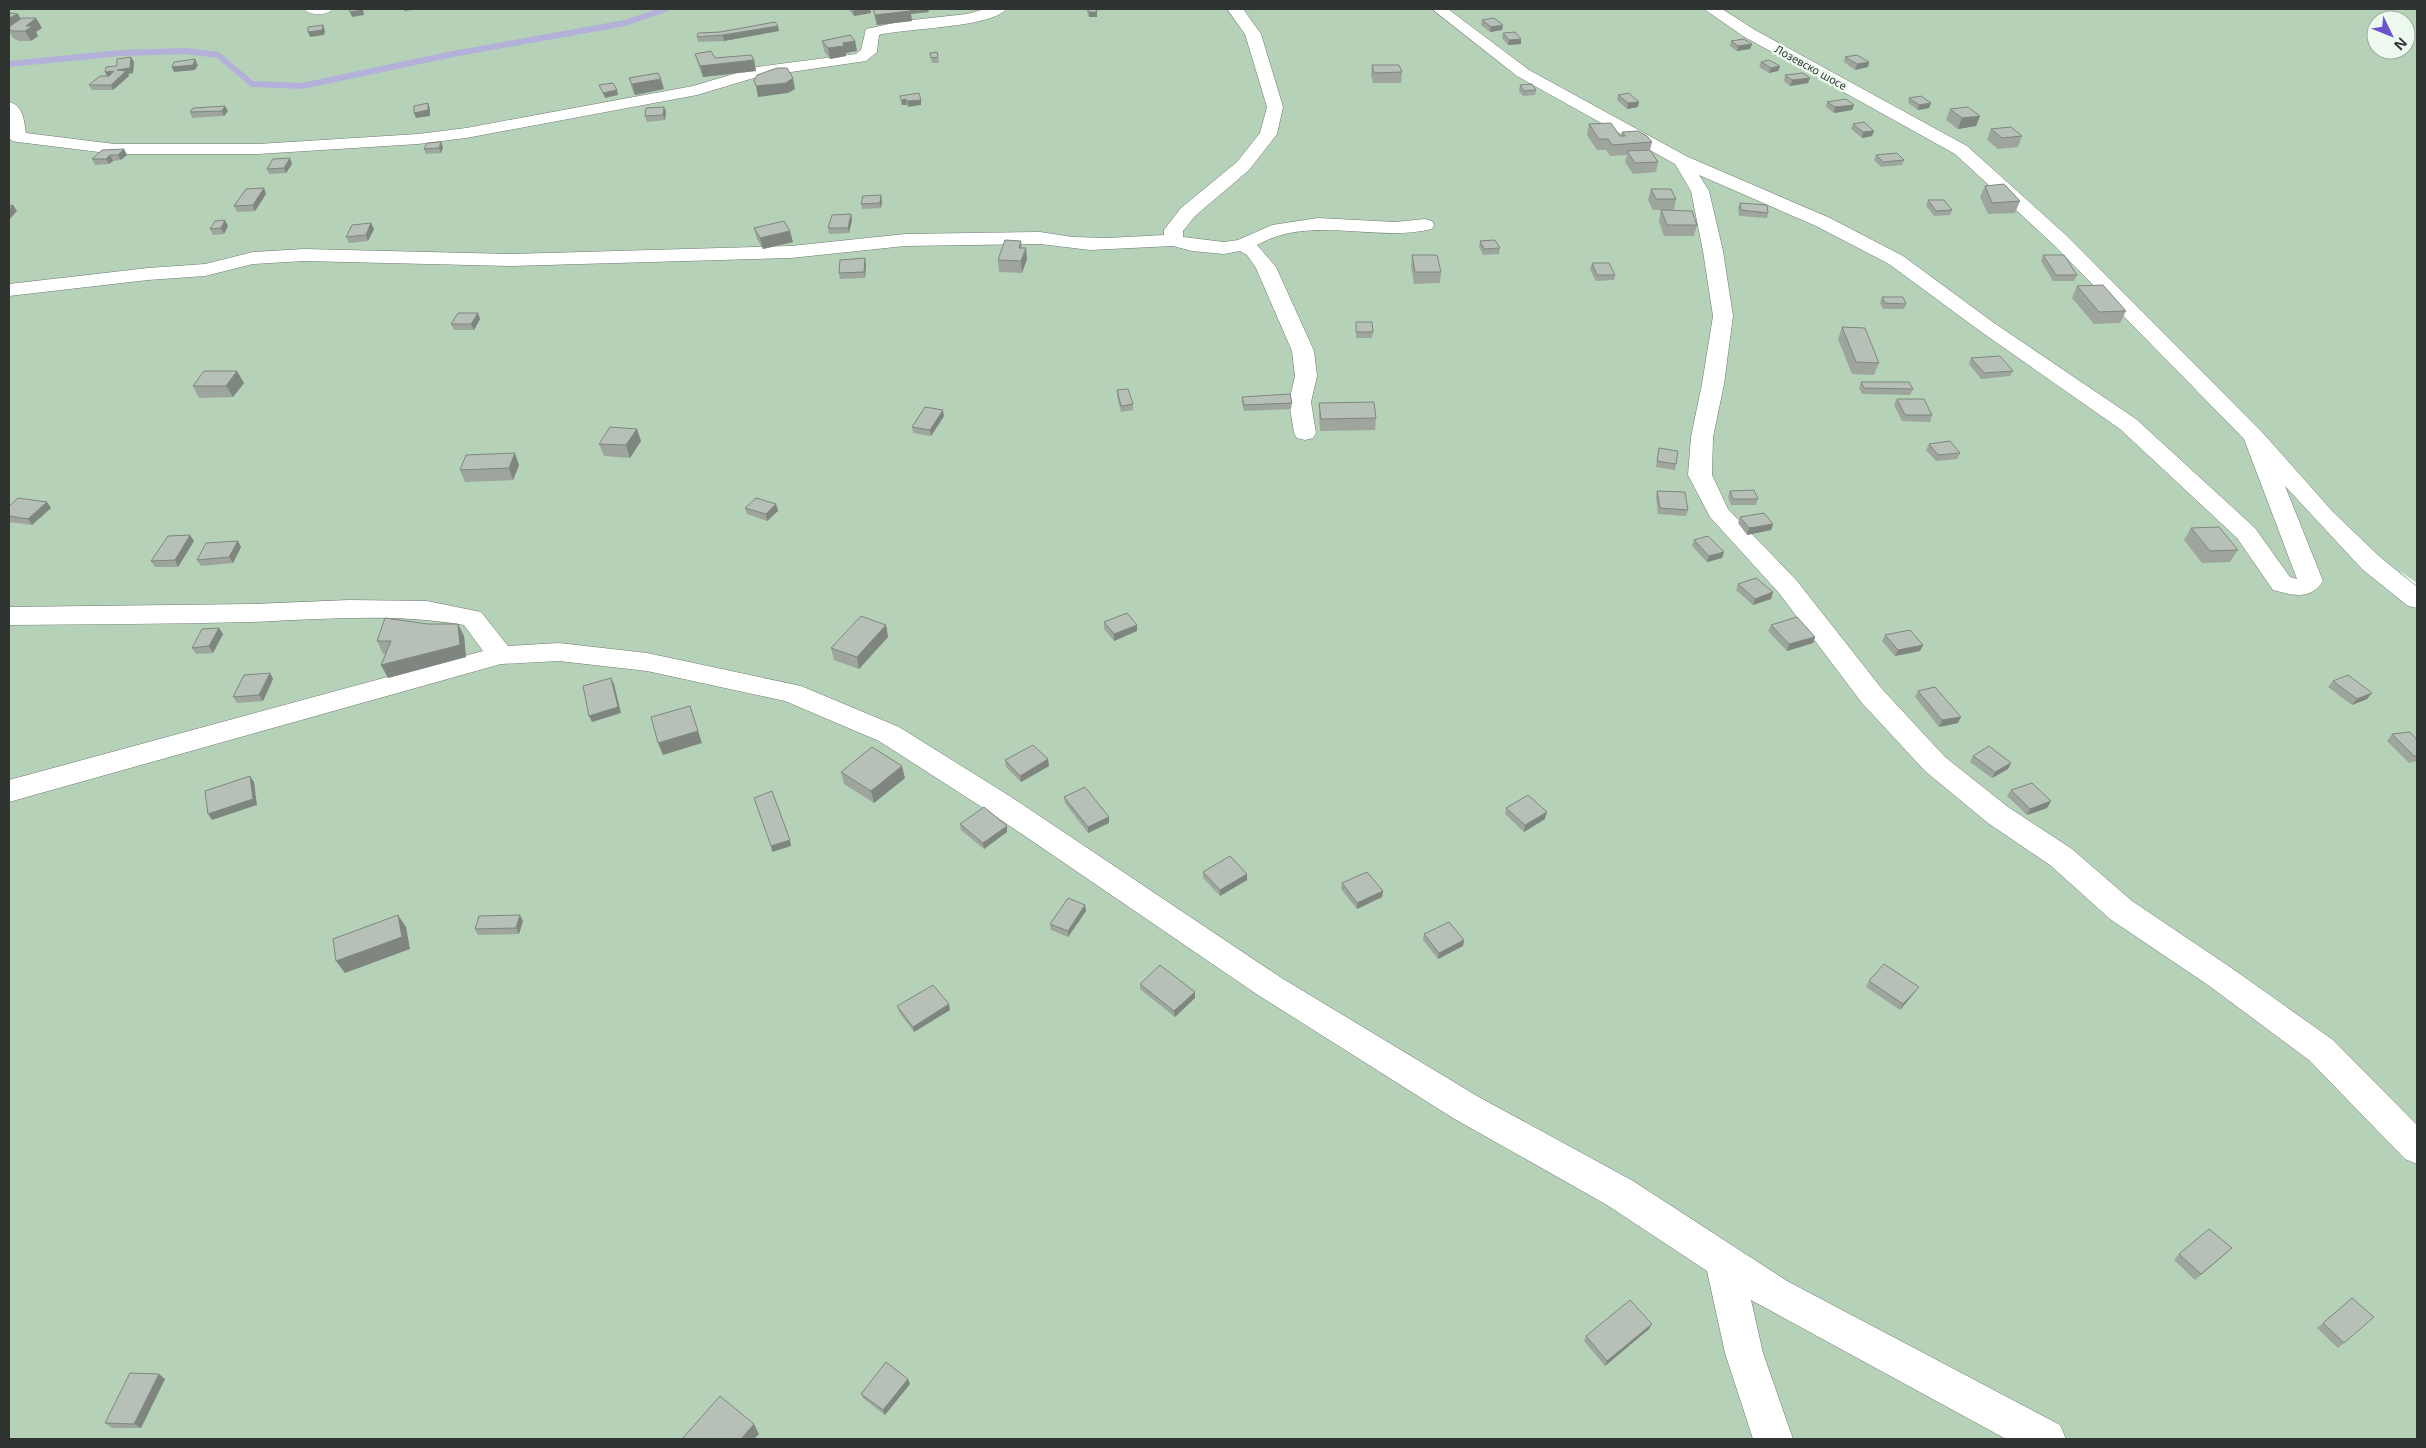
<svg xmlns="http://www.w3.org/2000/svg" width="2426" height="1448" viewBox="0 0 2426 1448" font-family="'Noto Sans',sans-serif">
	<rect width="100%" height="100%" fill="#edf8ee"/>
	<path fill="#b5d2b9" fill-rule="evenodd" d="M9 9H2417V583L2400 571 2417 588V1439H9ZM2376 20H2406V50H2376Z"/>
	<g fill="none" stroke-linecap="round" stroke-linejoin="round">
		<path stroke="#b3b1da" stroke-width="6" d="M9 64 121 53 186 51 218 55 252 84 302 86 453 54 625 23 666 9"/>
		<g stroke="#6e786f" stroke-width="1">
			<path id="minor" d="M304 9H333C327 16 310 16 304 9Z
				M985 9H1006C992 28 904 28 879 35L877 52 866 61 757 77 697 95 466 138 418 144 258 154H115L18 142 12 141 9 137V102C23 105 24 120 26 133L115 144H258L418 134 466 128 693 86 757 67 856 54 861 50 866 29 903 21 967 14Z
				M1227 9H1243L1261 34 1283 107 1277 134 1249 170 1195 216 1183 231V237L1224 242 1238 240 1272 225 1318 218 1395 222 1425 219 1432 221 1434 225 1432 229C1374 243 1312 214 1257 245L1276 267 1314 351 1317 376 1311 402 1316 433 1313 438 1305 440 1297 438 1294 433 1289 402 1295 376 1292 351 1256 268 1247 255 1240 251 1224 254 1192 251 1173 246 1090 250 1040 244 905 246 791 258 511 266 304 261 253 264 205 276 148 280 9 296V284L148 268 205 264 253 252 304 249 511 254 791 246 905 234 1040 232 1073 237 1107 238 1164 235V230L1181 208 1237 162 1260 133 1267 107 1245 34Z
				M1432 9H1448L1529 70 1688 157 1830 218 1903 256 1994 323 2136 419 2255 528 2290 577 2297 579 2244 439 2054 245 1955 154 1743 36 1704 9H1722L1755 30 1967 146 2068 237 2262 432 2333 512 2380 557 2417 587V608L2408 606 2362 569 2285 486 2323 581C2310 601 2293 595 2273 590L2237 538 2120 429 1980 331 1889 264 1816 226 1699 175 1709 191 1723 251 1733 316 1724 384 1713 437 1712 475 1728 509 1797 581 1882 689 1945 757 2008 807 2072 849 2132 901 2230 967 2333 1040 2417 1125V1164L2405 1159 2309 1060 2208 985 2110 919 2050 865 1988 823 1925 771 1862 703 1779 593 1710 517 1688 475 1691 437 1702 384 1713 316 1703 251 1691 191 1675 164 1517 76Z
				M349 600 427 601 481 612 508 646 559 643 647 653 801 686 899 727 1008 795 1280 977 1477 1096 1633 1181 1787 1281 2060 1425 2066 1439H2006L1751 1300 1763 1353 1793 1439H1753L1725 1353 1707 1271 1607 1205 1453 1118 1258 995 988 811 879 741 785 701 647 671 559 661 501 664 9 802V780L483 651 464 625C394 613 323 619 252 622 171 624 90 624 9 625V607L251 604Z"/>
		</g>
		<use href="#minor" fill="#fff" fill-rule="evenodd"/>
	</g>
	<path fill="#9da59d" d="M848 9H870L871 13 854 16 849 10Z
		M873 9 929 12 911 14 912 21 877 25 875 19Z
		M1087 9H1096L1097 17H1089L1087 12Z
		M9 13 42 28 36 32 38 36 31 41H19L13 38 10 33 9 34Z
		M1482 20 1502 30 1490 32 1481 25Z
		M779 31 724 41 698 42 697 37 720 32Z
		M1503 33 1521 44 1508 45 1502 38Z
		M822 41H855L857 51 846 53V56L830 59 824 51Z
		M1731 41 1752 44 1750 49 1737 51 1730 46Z
		M937 52 939 63H932L930 53Z
		M695 54 715 58 754 60 756 71 703 77 698 64Z
		M131 57 134 62 133 73 128 74 129 76 113 90H92L89 85 107 76 105 72Z
		M1845 57 1869 62 1868 67 1855 70 1844 62Z
		M1761 62 1780 66 1778 71 1769 73 1759 67Z
		M1372 65 1402 72 1401 83H1373L1371 75Z
		M1785 75 1808 83 1790 86 1784 81Z
		M629 78 664 89 635 95 632 89Z
		M1520 85 1536 90 1535 95 1523 96 1519 91Z
		M1618 95 1638 107 1627 109 1617 100Z
		M1909 98 1929 108 1918 110 1908 103Z
		M1827 102 1852 110 1834 113 1826 107Z
		M664 107 666 112 665 120 647 122 645 116Z
		M193 108 228 111 224 116 192 118 190 112Z
		M1950 109 1980 116 1976 126 1958 129 1946 120Z
		M1589 124 1620 136H1621L1622 132 1652 142 1650 150 1658 162 1656 172 1633 174 1625 162 1627 155 1610 156 1606 150H1597L1587 135Z
		M1853 124 1874 131 1872 136 1862 138 1851 129Z
		M1991 129 2022 136 2018 147 1998 149 1987 140Z
		M443 147 441 153 426 154 424 149Z
		M124 149 127 155 121 160 113 161 109 164 95 165 92 159Z
		M1876 155 1904 160 1902 165 1881 167 1874 160Z
		M292 164 286 173 269 174 267 169Z
		M1985 186 2020 201 2015 213 1988 214 1980 197Z
		M264 188 266 194 255 211 237 212 234 206Z
		M1651 189 1676 199 1674 210H1653L1648 200Z
		M881 195 882 201 881 208 862 209 861 204Z
		M1928 200 1952 210 1950 215 1934 216 1926 206Z
		M1740 203 1768 213 1767 218 1739 216 1738 208Z
		M1661 210 1697 225 1694 236H1664L1659 222Z
		M851 214 852 220 849 233 829 234 828 228Z
		M371 223 374 229 368 241 349 243 346 237Z
		M228 226 224 234 213 235 210 229Z
		M754 228 793 242 763 249 757 239Z
		M1021 241 1022 248 1027 259 1022 273 999 272 998 260Z
		M1480 241 1500 248 1499 254 1483 255 1479 247Z
		M1412 255 1441 272 1440 283 1414 284 1411 266Z
		M2043 255 2077 275 2074 281H2053L2041 261Z
		M1592 263 1615 275 1614 280 1596 281 1590 269Z
		M866 264 865 278 840 279 839 273Z
		M2077 286 2126 311 2120 323 2094 324 2072 298Z
		M1882 297 1906 304 1904 309H1883L1880 303Z
		M478 313 480 319 474 330H454L451 324Z
		M1356 322 1373 332 1372 338H1356Z
		M1842 327 1879 363 1874 375 1852 374 1838 339Z
		M1971 358 2013 371 2010 376 1981 379 1969 364Z
		M1861 382 1913 389 1910 395 1862 394 1859 388Z
		M244 383 233 397 199 398 193 386Z
		M1117 390 1133 404V410L1121 412 1117 396Z
		M1242 397 1292 403 1291 409 1244 411 1242 403Z
		M1897 399 1932 415 1930 422 1902 421 1894 405Z
		M1319 403 1376 418 1375 430 1320 431 1319 415Z
		M944 416 931 436 913 433 912 427Z
		M637 429 641 441 630 458 604 456 599 444Z
		M1929 444 1960 453 1957 459 1936 461 1926 450Z
		M1659 448 1676 464 1675 470 1656 467Z
		M519 465 513 480 465 482 460 470Z
		M1657 491 1688 510 1686 516 1658 514 1656 497Z
		M1730 491 1758 499 1756 505H1731L1728 497Z
		M47 502 51 508 32 525 9 522V506Z
		M776 504 778 511 767 521 747 514 745 508Z
		M1740 517 1773 524 1771 530 1747 535 1738 523Z
		M2191 528 2238 550 2230 562 2202 563 2184 540Z
		M1694 540 1724 552 1722 558 1707 562 1692 546Z
		M194 541 178 567H155L151 561Z
		M238 541 241 547 233 563 201 566 197 560Z
		M1738 584 1773 592 1771 599 1753 605 1736 590Z
		M1104 622 1137 625V631L1114 641 1104 629Z
		M428 624H458L464 636 466 657 388 678 386 654H383L377 641Z
		M886 625 888 637 859 669 834 660 831 648Z
		M1771 625 1815 637 1813 643 1787 651 1768 631Z
		M219 628 223 634 213 653 196 654 192 648Z
		M1885 635 1923 645 1920 651 1895 656 1882 641Z
		M270 673 273 679 263 701 237 703 233 697Z
		M2333 681 2367 699 2352 705 2328 687Z
		M1918 691 1958 723 1939 727 1915 697Z
		M2392 734 2417 740V761L2409 763 2387 741Z
		M1973 756 2011 763 2008 769 1992 778 1970 762Z
		M1048 759 1049 766 1021 782 1006 767 1005 760Z
		M841 772 905 778 874 803 844 784Z
		M2011 790 2051 801 2047 808 2027 815 2007 796Z
		M1064 797 1109 817V823L1088 833 1065 803Z
		M1506 808 1545 819 1524 832 1505 814Z
		M960 824 1007 832 984 849 961 830Z
		M1203 872 1247 880 1220 896 1203 878Z
		M1342 883 1383 891 1382 897 1357 909 1341 889Z
		M1085 905 1086 911 1068 937 1051 930 1050 924Z
		M523 921 519 934 478 935 475 929Z
		M1424 934 1464 940 1463 946 1438 959 1423 940Z
		M1869 981 1915 992 1900 1010 1866 987Z
		M1140 984 1195 992V998L1175 1017 1140 989Z
		M897 1006 950 1010 914 1032 899 1012Z
		M2179 1254H2226L2195 1280 2174 1260Z
		M2352 1298 2344 1343 2338 1348 2317 1328Z
		M1649 1329 1605 1366 1584 1341 1586 1336Z
		M165 1379 141 1428H112L105 1423Z
		M910 1384 885 1415 863 1398 861 1394Z"/>
	<path fill="#7f8680" d="M363 9 364 15 352 17 350 12Z
		M404 9H419L404 11Z
		M865 9H870L871 13 854 16 853 11Z
		M908 9H928L929 12 911 14 912 21 877 25 875 15Z
		M1089 12H1097V17H1089Z
		M18 14 24 24 9 29V18Z
		M36 18 42 28 36 32 38 36 31 41 25 31 26 26Z
		M323 25 325 31 324 35 310 37 308 32Z
		M1503 25 1502 30 1490 32 1491 27Z
		M778 26 779 31 724 41 723 35Z
		M1521 39V44L1508 45 1509 40Z
		M855 41 857 51 846 53V56L830 59 828 48 843 43Z
		M1752 44 1750 49 1737 51 1738 46Z
		M131 57 134 62 133 73 128 74 129 76 113 90 111 85 117 70Z
		M195 59 198 65 195 70 174 72 172 67Z
		M754 60 756 71 703 77 700 66Z
		M1869 62 1868 67 1855 70 1857 64Z
		M1780 66 1778 71 1769 73 1771 68Z
		M114 71 108 77 105 72Z
		M793 78 795 89 788 93 758 97 756 86Z
		M1810 78 1808 83 1790 86 1792 80Z
		M661 79 664 89 635 95 632 84Z
		M617 90 618 95 605 98 603 93Z
		M906 99 907 105H902L901 100Z
		M921 100V105L908 107 907 101Z
		M1639 102 1638 107 1627 109 1628 103Z
		M428 103 430 109V116L416 118 414 113Z
		M1931 103 1929 108 1918 110 1919 105Z
		M1854 105 1852 110 1834 113 1835 107Z
		M225 106 228 111 224 116 222 111Z
		M664 107 666 112 665 120 663 115Z
		M1980 116 1976 126 1958 129 1962 118Z
		M1874 131 1872 136 1862 138 1863 132Z
		M441 142 443 147 441 153 439 148Z
		M124 149 127 155 121 160 118 155Z
		M110 155 113 161 109 164 106 159Z
		M290 158 292 164 286 173 284 168Z
		M264 188 266 194 255 211 253 205Z
		M881 195 882 201 881 208 880 203Z
		M13 205 17 211 9 220V210Z
		M851 214 852 220 849 233 848 228Z
		M225 220 228 226 224 234 221 228Z
		M371 223 374 229 368 241 366 235Z
		M790 231 793 242 763 249 760 238Z
		M1026 248 1027 259 1022 273 1021 261Z
		M865 258 866 264 865 278 864 272Z
		M478 313 480 319 474 330 471 324Z
		M237 371 244 383 233 397 226 386Z
		M943 410 944 416 931 436 930 430Z
		M637 429 641 441 630 458 626 445Z
		M515 453 519 465 513 480 509 468Z
		M47 502 51 508 32 525 28 519Z
		M776 504 778 511 767 521 766 514Z
		M1773 524 1771 530 1747 535 1749 528Z
		M190 535 194 541 178 567 175 560Z
		M238 541 241 547 233 563 229 557Z
		M1724 552 1722 558 1707 562 1709 556Z
		M1773 592 1771 599 1753 605 1755 599Z
		M458 624 464 636 466 657 388 678 381 665Z
		M886 625 888 637 859 669 857 657Z
		M1137 625V631L1114 641V634Z
		M219 628 223 634 213 653 209 646Z
		M1815 637 1813 643 1787 651 1789 644Z
		M1923 645 1920 651 1895 656 1898 650Z
		M270 673 273 679 263 701 259 695Z
		M611 678 614 684 621 713 592 722 589 716Z
		M2372 693 2367 699 2352 705 2357 699Z
		M690 706 702 743 663 755 658 743Z
		M1961 717 1958 723 1939 727 1942 720Z
		M1048 759 1049 766 1021 782 1020 776Z
		M2011 763 2008 769 1992 778 1995 772Z
		M902 766 905 778 874 803 871 791Z
		M250 776 254 782 257 805 212 820 208 814Z
		M2051 801 2047 808 2027 815 2030 809Z
		M1547 812 1545 819 1524 832 1525 825Z
		M1109 817V823L1088 833V827Z
		M1007 826V832L984 849 983 843Z
		M790 840 791 846 772 852 771 846Z
		M1247 874V880L1220 896V890Z
		M1383 891 1382 897 1357 909V903Z
		M1085 905 1086 911 1068 937V931Z
		M398 915 406 927 410 949 345 973 336 961Z
		M520 915 523 921 519 934 516 928Z
		M1464 940 1463 946 1438 959 1439 953Z
		M1919 987 1915 992 1900 1010 1903 1004Z
		M1195 992V998L1175 1017 1174 1011Z
		M949 1004 950 1010 914 1032 913 1027Z
		M1652 1324 1649 1329 1605 1366 1607 1361Z
		M159 1374 165 1379 141 1428 134 1424Z
		M908 1379 910 1384 885 1415 883 1410Z
		M754 1424 759 1434 754 1439H741Z"/>
	<path fill="#b6c0b7" stroke="#7f8680" d="M349 9H362V10L350 12Z
		M851 9H865L853 11Z
		M873 9H909L910 11 875 15Z
		M1087 9H1096L1097 12H1089Z
		M9 13 18 14 9 18Z
		M22 18H36L26 26H33L25 31H13L9 29V27Z
		M1494 18 1503 25 1491 27 1482 20Z
		M775 22 778 26 723 35 697 37 698 33 720 32Z
		M323 25 322 30 308 32V27Z
		M1515 32 1521 39 1509 40 1503 33Z
		M850 35 855 41 843 43 844 46 828 48 822 41Z
		M1744 39 1752 44 1738 46 1731 41Z
		M711 51 715 58 751 55 754 60 700 66 695 54Z
		M937 52 938 57 931 58 930 53Z
		M1857 55 1869 62 1857 64 1845 57Z
		M131 57 130 68 117 70 126 71 111 85H89L100 76H109L114 71 105 72 106 67 117 66V59Z
		M195 59 193 65 172 67 174 62Z
		M1769 60 1780 66 1771 68 1761 62Z
		M1372 65H1399L1402 72 1374 73Z
		M777 68H787L793 78 786 83 756 86 754 81 757 75Z
		M658 73 661 79 632 84 629 78Z
		M1803 73 1810 78 1792 80 1785 75Z
		M613 83 617 90 603 93 599 85Z
		M1532 84 1536 90 1524 91 1520 85Z
		M919 93 921 100 907 101 906 99 901 100 900 96Z
		M1629 93 1639 102 1628 103 1618 95Z
		M1921 96 1931 103 1919 105 1909 98Z
		M1846 99 1854 105 1835 107 1827 102Z
		M428 103V110L414 113V106Z
		M225 106 222 111 190 112 193 108Z
		M664 107 663 115 645 116 646 108Z
		M1968 107 1980 116 1962 118 1950 109Z
		M1864 122 1874 131 1863 132 1853 124Z
		M1611 123 1620 136H1625L1622 132 1638 131 1647 136 1652 142 1612 145 1608 139H1599L1589 124Z
		M2011 127 2022 136 2002 138 1991 129Z
		M441 142 439 148 424 149 427 143Z
		M124 149 118 155H110L106 159H92L102 150Z
		M1650 150 1658 162 1635 163 1627 151Z
		M1897 153 1904 160 1883 162 1876 155Z
		M290 158 284 168 267 169 273 159Z
		M2004 184 2020 201 1992 203 1985 186Z
		M264 188 253 205 234 206 246 189Z
		M1651 189H1671L1676 199H1656Z
		M881 195 880 203 861 204 863 196Z
		M1928 200H1944L1952 210 1936 211Z
		M1740 203 1767 205 1768 213 1741 210Z
		M13 205 9 210V206Z
		M1661 210 1692 211 1697 225H1667Z
		M851 214 848 228H828L832 215Z
		M225 220 221 228 210 229 215 221Z
		M784 221 790 231 760 238 754 228Z
		M371 223 366 235 346 237 352 225Z
		M1005 240 1021 241 1019 248H1026L1021 261 998 260Z
		M1495 240 1500 248 1484 249 1480 241Z
		M1412 255H1437L1441 272H1415Z
		M2043 255H2064L2077 275H2056Z
		M865 258 864 272 839 273 840 260Z
		M1592 263H1609L1615 275H1597Z
		M2103 285 2126 311 2099 312 2077 286Z
		M1882 297H1903L1906 304 1885 303Z
		M458 313H478L471 324H451Z
		M1356 322H1372L1373 332H1356Z
		M1842 327 1865 328 1879 363 1856 362Z
		M2000 356 2013 371 1984 373 1971 358Z
		M204 371H237L226 386H193Z
		M1861 382H1909L1913 389 1864 388Z
		M1128 389 1133 404 1121 406 1117 390Z
		M1290 394 1292 403 1244 405 1242 397Z
		M1897 399H1924L1932 415H1905Z
		M1374 402 1376 418 1321 419 1319 403Z
		M925 407 943 410 930 430 912 427Z
		M610 427 637 429 626 445 599 444Z
		M1950 441 1960 453 1938 455 1929 444Z
		M1659 448 1678 451 1676 464 1657 461Z
		M515 453 509 468 460 470 466 455Z
		M1754 490 1758 499H1733L1730 491Z
		M1657 491 1685 492 1688 510 1660 508Z
		M18 498 47 502 28 519 9 516V506Z
		M756 498 776 504 766 514 745 508Z
		M1764 513 1773 524 1749 528 1740 517Z
		M2219 527 2238 550 2210 551 2191 528Z
		M190 535 175 560 151 561 168 536Z
		M1708 536 1724 552 1709 556 1694 540Z
		M238 541 229 557 197 560 206 543Z
		M1756 578 1773 592 1755 599 1738 584Z
		M1127 613 1137 625 1114 634 1104 622Z
		M861 616 886 625 857 657 831 648Z
		M1797 617 1815 637 1789 644 1771 625Z
		M385 618 428 624H458L460 645 381 665 391 641H377Z
		M219 628 209 646 192 648 202 629Z
		M1910 630 1923 645 1898 650 1885 635Z
		M270 673 259 695 233 697 244 675Z
		M2348 675 2372 693 2357 699 2333 681Z
		M611 678 618 707 589 716 583 686Z
		M1935 687 1961 717 1942 720 1918 691Z
		M690 706 698 731 658 743 651 717Z
		M2410 732 2417 740V756H2414L2392 734Z
		M1033 745 1048 759 1020 776 1005 760Z
		M1989 746 2011 763 1995 772 1973 756Z
		M872 747 902 766 871 791 841 772Z
		M250 776 253 799 208 814 205 791Z
		M2032 783 2051 801 2030 809 2011 790Z
		M1085 787 1109 817 1088 827 1064 797Z
		M772 791 790 840 771 846 754 798Z
		M1528 795 1547 812 1525 825 1506 808Z
		M984 807 1007 826 983 843 960 824Z
		M1230 856 1247 874 1220 890 1203 872Z
		M1367 872 1383 891 1357 903 1342 883Z
		M1068 898 1085 905 1068 931 1050 924Z
		M398 915 402 937 336 961 333 939Z
		M520 915 516 928 475 929 479 916Z
		M1449 922 1464 940 1439 953 1424 934Z
		M1884 964 1919 987 1903 1004 1869 981Z
		M1160 965 1195 992 1174 1011 1140 984Z
		M933 985 949 1004 913 1027 897 1006Z
		M2209 1229 2232 1248 2201 1274 2179 1254Z
		M2352 1298 2374 1317 2344 1343 2323 1323Z
		M1630 1300 1652 1324 1607 1361 1586 1336Z
		M886 1362 908 1379 883 1410 861 1394Z
		M130 1373 159 1374 134 1424 105 1423Z
		M720 1396 754 1424 741 1439H682Z"/>
	<g text-anchor="middle" dominant-baseline="central" stroke-width="5" stroke-linejoin="round" paint-order="stroke">
		<g font-size="11" fill="#303431" stroke="#edf8ee">
			<text transform="translate(1811 67) rotate(29)">Лозевско шосе</text>
		</g>
	</g>
	<rect width="2426" height="1448" fill="none" stroke="#303431" stroke-width="20"/>
	<g transform="translate(2391 35) rotate(133)"><circle r="24" fill="#edf8ee" stroke="#a1aaa2"/>
	<path d="M0-4L9 19L0 12L-9 19Z" fill="#6a53cc"/>
	<text y="-8" font-size="14" font-weight="bold" text-anchor="middle" fill="#303431">N</text>
	</g>
</svg>
